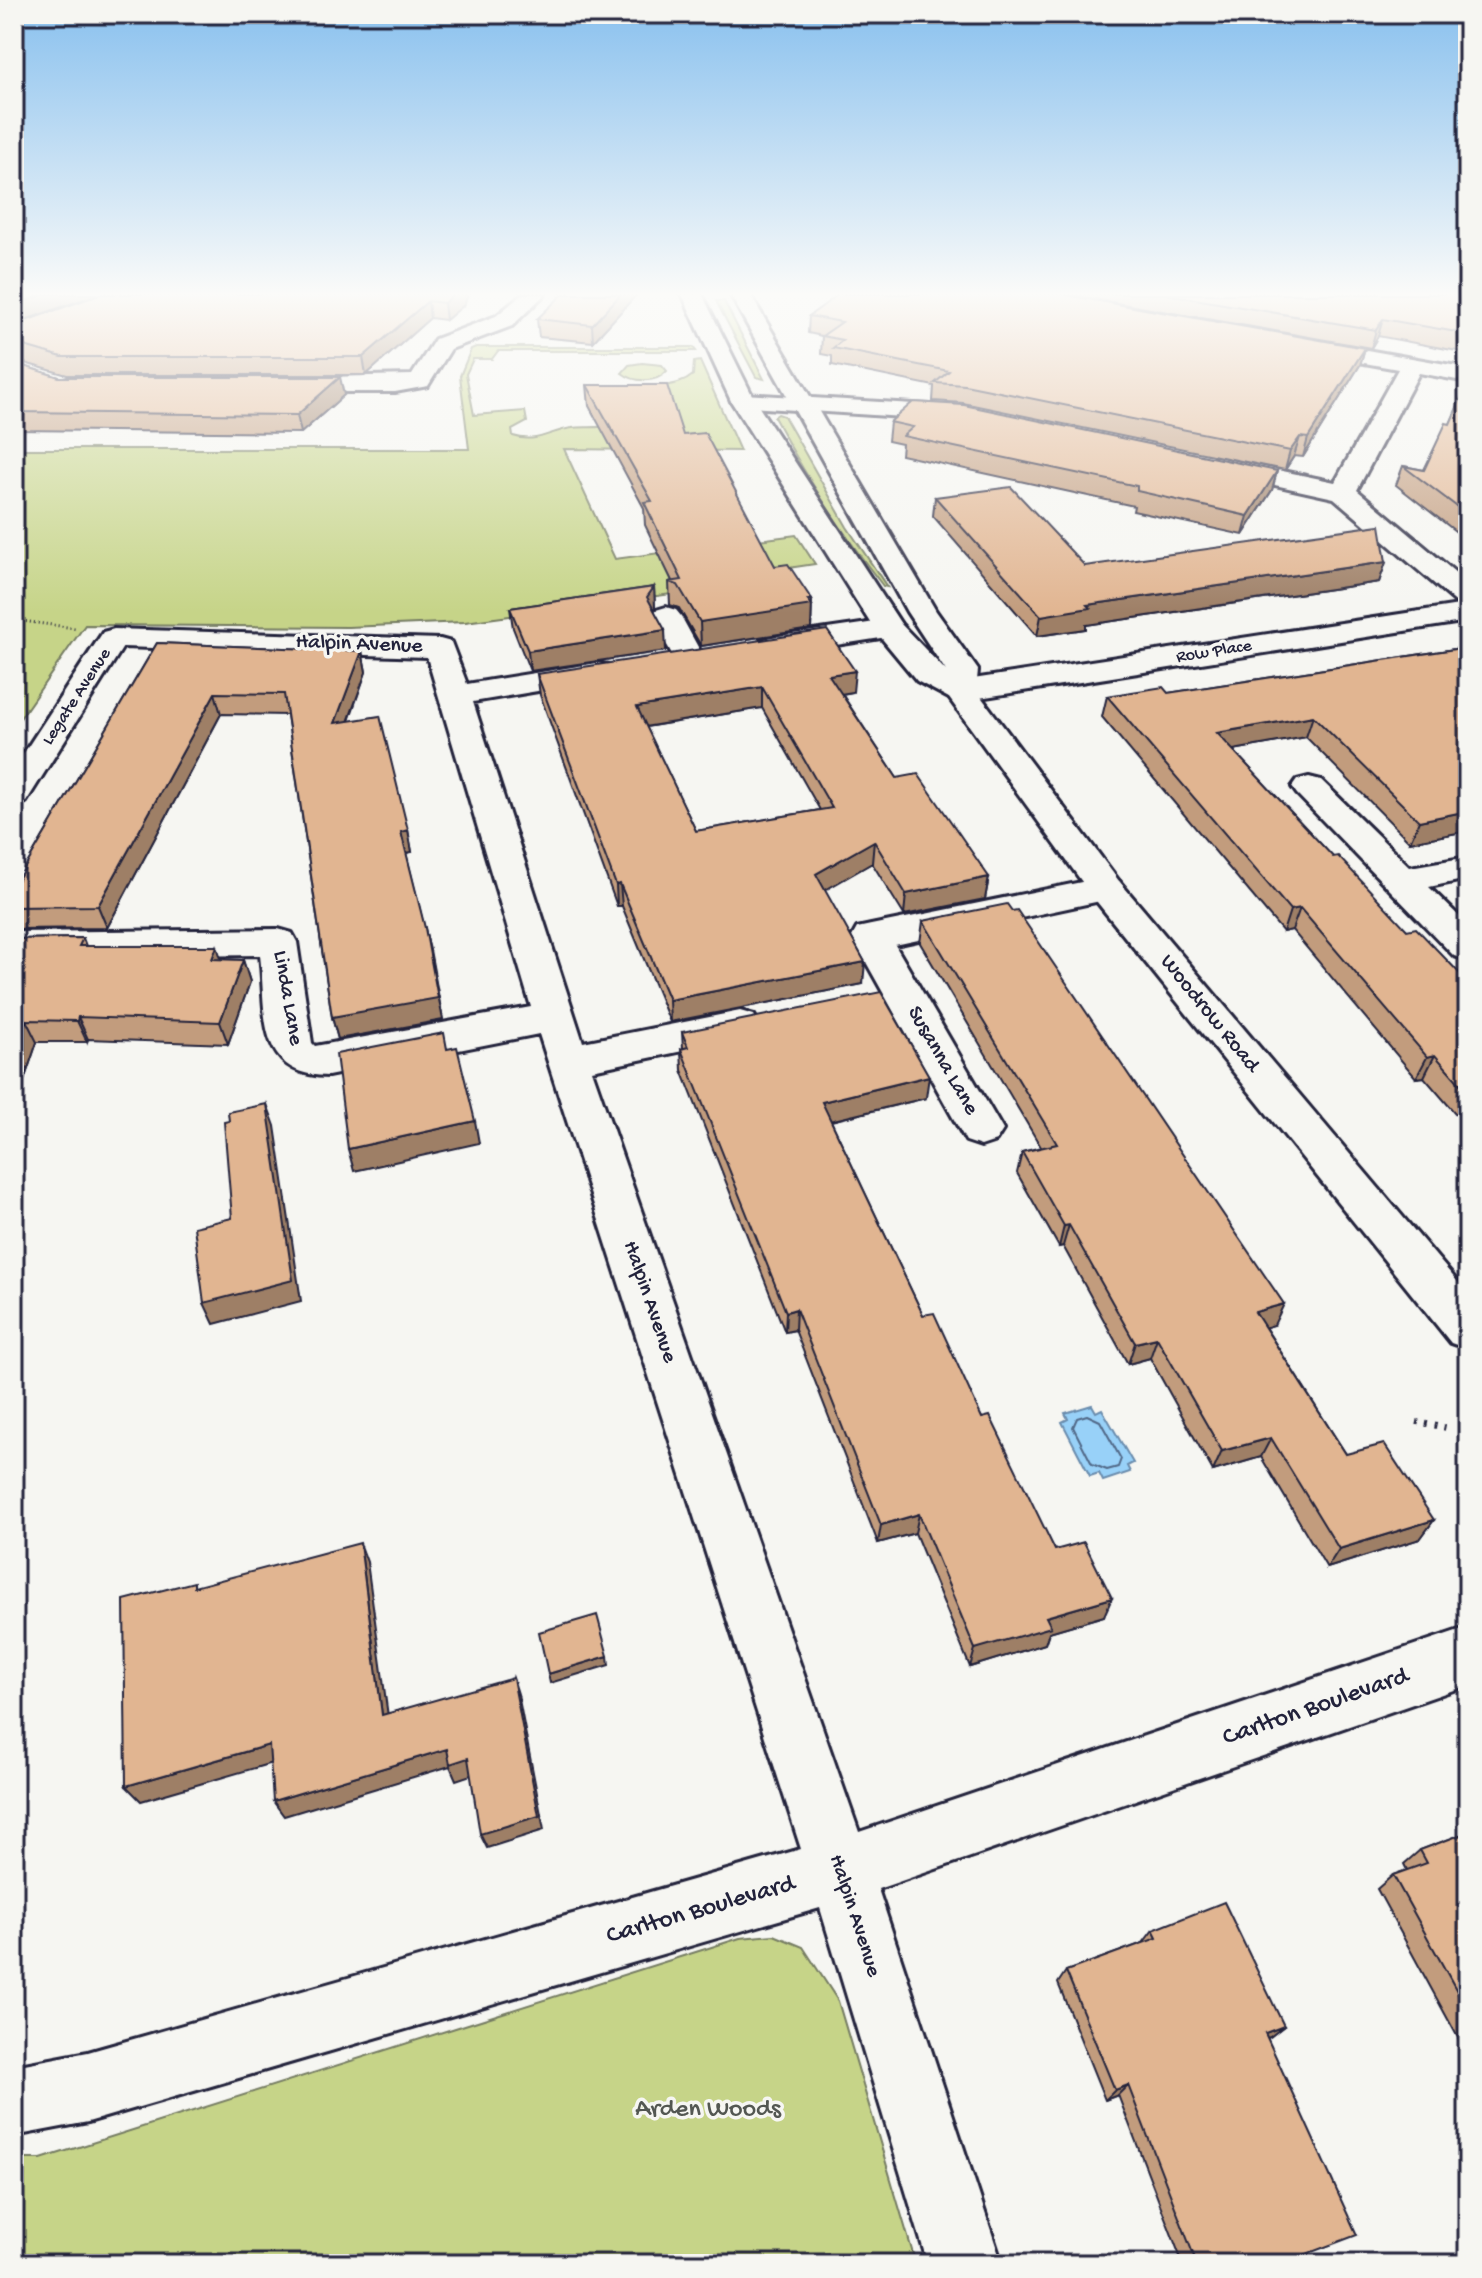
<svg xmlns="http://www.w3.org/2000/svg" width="1482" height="2278" viewBox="0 0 1482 2278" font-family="'Gochi Hand',sans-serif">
	<rect width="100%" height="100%" fill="#f6f6f2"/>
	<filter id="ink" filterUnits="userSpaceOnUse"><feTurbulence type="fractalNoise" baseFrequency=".0125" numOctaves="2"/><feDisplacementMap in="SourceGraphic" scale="16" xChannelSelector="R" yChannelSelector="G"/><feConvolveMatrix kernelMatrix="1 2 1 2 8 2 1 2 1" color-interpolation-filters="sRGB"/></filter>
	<g filter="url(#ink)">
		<path fill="#c6d488" stroke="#747b62" stroke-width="2" d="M716 301H724L764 379 756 377Z
			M476 347H693L696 351H498L492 359H473L466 374 474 415 525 411 527 422 512 430 513 436C537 444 550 431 572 428 583 426 599 429 610 425 624 418 632 398 646 391 662 383 678 388 693 375L694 362 700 361 740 451 564 449 615 559 796 535 815 564 755 573 760 582 465 622 348 627 85 625 14 727V449H469L460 376 471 349Z
			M642 363 662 365 667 371C656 383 635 383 622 373L629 365Z
			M778 414 784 416 847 527 887 587 883 586C841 532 806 477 774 417Z
			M774 1935 803 1947 838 2001 916 2264H14V2159H41L740 1938Z"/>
		<path fill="#98d1f8" stroke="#698bac" stroke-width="2" d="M1092 1405 1096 1412 1102 1409 1133 1463 1127 1466 1130 1472 1103 1481 1099 1473 1090 1476 1062 1422 1068 1419 1065 1413Z"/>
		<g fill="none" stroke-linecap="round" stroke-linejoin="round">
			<path stroke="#516887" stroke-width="2" d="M1087 1415 1100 1421 1121 1459 1118 1467 1107 1470 1092 1464 1073 1427 1077 1418Z"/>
			<g stroke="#22223b" stroke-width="6">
				<path id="street" d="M523 294H545L512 326 451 349 428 386 395 392H282L270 385 282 378 412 375 435 339 496 316Z
					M1305 339 1468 368V382L1419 373 1357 490 1468 583V621L960 701 949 698 944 691 949 684 960 681 1459 605 1334 498 1207 470 1203 465 1216 457 1335 482 1398 369 1297 351 1294 346 1297 341Z
					M743 394 965 407 977 414 965 421 735 406 731 401Z
					M666 607 676 610 681 616 704 658 700 665H678L651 616 656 610Z
					M889 620 900 623 904 629 900 635 772 655 761 652 757 646 761 640 772 637Z
					M114 629 440 639 451 642 467 684 597 663 608 665 613 672 608 679 597 681 473 702 583 1042 740 1011 754 1015 760 1025 754 1035 740 1039 592 1070 859 1832 1468 1627V1685L878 1889 1002 2264H928L820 1908 88 2122 14 2136V2066L88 2052 801 1849 539 1034 328 1076C254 1075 267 1011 260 955L14 958V932L278 929 292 933 297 942 312 1043 315 1046 531 1007 427 657 123 647 26 802 14 805V768L103 632Z
					M1309 777 1321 780 1410 867 1468 857V879L1429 887 1468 925V960L1454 956 1297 794 1292 787 1297 780Z
					M1106 877 1119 881 1125 889 1119 897 895 945 1003 1130 996 1141 981 1146 966 1141 852 937 857 928 871 925Z"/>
			</g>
			<g stroke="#22223b" stroke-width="6">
				<path id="secondary" d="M682 294H702L755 401 901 624 946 671 907 612 730 294H750L936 611 978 670 976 690 1119 881 1468 1294V1349L1451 1343 1093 897 949 698 917 681 874 629 731 401Z"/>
			</g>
			<path stroke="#22223b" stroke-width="3" stroke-dasharray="1 3" stroke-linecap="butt" d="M14 620 75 628"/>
			<path stroke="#22223b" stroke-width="6" stroke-dasharray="2 7" stroke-linecap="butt" d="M1417 1422 1452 1429"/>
			<use href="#street" fill="#f6f6f2" fill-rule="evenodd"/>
			<use href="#secondary" fill="#f6f6f2" fill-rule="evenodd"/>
		</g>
		<path fill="#c29c7d" stroke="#22223b" stroke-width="2" fill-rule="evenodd" d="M101 294H468L464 305 446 320 430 318 366 375H67L14 360V343Z
			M637 294 593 342 539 337 537 319Z
			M1066 294H1468V353L1378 336 1371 348Z
			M809 316 1365 348 1360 365 1303 457 1294 456 1285 470 963 403 933 401 934 386 832 365V356L821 354 822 336 808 333Z
			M14 363 59 377 344 395 301 433 14 430Z
			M1468 382V541L1396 485 1403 466 1424 470 1450 424Z
			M587 385 683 435 775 566 812 600 811 629 701 646 679 608 670 605 669 582 672 581 645 525 644 508 589 406Z
			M890 422 1277 471 1272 490 1243 535 1133 511 1134 506 901 455 902 444 888 441Z
			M935 497 1085 566 1386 562 1379 582 1086 625V629L1037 636 933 516Z
			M654 587 655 607 654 609 666 651 530 671 513 628 510 608Z
			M157 643 362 651 366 672 349 721 408 830 412 852 406 853 430 950 443 1020 338 1039 332 1017 287 715 221 714 107 928 14 929V886Z
			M1468 647V831L1410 842 1306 737 1233 750 1333 857 1407 930 1468 982V1128L1424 1077 1416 1078 1292 930 1283 932 1102 717 1107 696 1168 693Z
			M537 674 853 692 842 694 897 778 989 877 985 899 904 915 872 863 824 890 863 984 670 1022 622 906H617L540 695ZM762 708 820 810 696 831 646 727Z
			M923 921 1274 1325 1265 1327 1346 1454 1434 1520 1420 1539 1327 1568 1261 1457 1213 1471 1150 1358 1128 1364 1063 1246 1059 1247 1017 1173 1022 1152 1041 1147 920 943Z
			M83 938 86 946 221 959 243 960 250 982 228 1044 88 1039 87 1042H37L14 1110V939Z
			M682 1032 926 1098 831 1121 923 1315 982 1418 1055 1550 1104 1616 1049 1632 1045 1644 970 1667 915 1533 878 1543 795 1330 785 1332 682 1070 681 1049 683 1048Z
			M1468 1832V2056L1377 1889 1393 1875 1407 1870 1404 1864 1420 1850Z
			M1153 1930 1284 2026 1267 2038 1280 2264H1183L1118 2095 1105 2100 1058 1983 1066 1971 1143 1943Z"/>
		<path fill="#9e7f66" stroke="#22223b" stroke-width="2" d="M45 294H98L14 324V305Z
			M454 294H468L464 305 446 320 444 303Z
			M621 294H637L593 342 592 325Z
			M428 301 430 318 366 375 363 357Z
			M1383 319 1378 336 1371 348 1376 330Z
			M1365 348 1360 365 1303 457 1308 438Z
			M340 377 344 395 301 433 297 415Z
			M1300 437 1294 456 1285 470 1290 451Z
			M1277 471 1272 490 1243 535 1248 516Z
			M1386 562 1379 582 1086 625V629L1037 636 1041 616 1087 605Z
			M654 587 655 607 648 617 647 597Z
			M812 600 811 629 701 646 700 622Z
			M665 630 666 651 530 671 528 651Z
			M362 651 366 672 340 744 335 723Z
			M855 671 853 692 828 696 829 675Z
			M762 687V708L638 728 637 707Z
			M215 693 221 714 107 928 98 906Z
			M1313 716 1306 737 1211 754 1217 733Z
			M1468 811V831L1410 842 1419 821Z
			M408 830 412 852 405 853 401 832Z
			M874 841 872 863 815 896 816 874Z
			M989 877 985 899 904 915 906 894Z
			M620 884 622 906H617L616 885Z
			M1300 908 1292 930 1283 932 1290 910Z
			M425 928 443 1020 338 1039 332 1017Z
			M217 946 224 968 212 959Z
			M243 960 250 982 228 1044 220 1022Z
			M865 962 863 984 670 1022 669 1000Z
			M78 1017 88 1039 87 1042 77 1021Z
			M26 1020 37 1042 14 1110V1054Z
			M1435 1055 1424 1077 1416 1078 1427 1057Z
			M929 1076 926 1098 821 1123 822 1102Z
			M267 1104 275 1126 301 1301 214 1324 204 1303Z
			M475 1121 479 1143 354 1171 348 1149Z
			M1069 1225 1063 1246 1059 1247 1064 1226Z
			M1284 1304 1274 1325 1246 1333 1255 1312Z
			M796 1309 795 1330 785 1332 786 1312Z
			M1157 1338 1150 1358 1128 1364 1135 1343Z
			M1271 1438 1261 1457 1213 1471 1222 1451Z
			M919 1514 915 1533 878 1543 881 1525Z
			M1434 1520 1420 1539 1327 1568 1339 1549Z
			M360 1543 367 1562 390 1731 382 1715Z
			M1112 1598 1104 1616 1049 1632 1045 1644 970 1667 975 1649 1046 1617Z
			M608 1656 609 1665 550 1683 548 1674Z
			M513 1678 518 1694 544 1830 487 1848 480 1834Z
			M269 1745 279 1761 141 1801 126 1786Z
			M447 1749 468 1758 474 1774 456 1780 450 1766 284 1816 273 1801Z
			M1284 2026 1270 2037 1252 2044 1265 2033Z
			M1128 2085 1118 2095 1105 2100 1115 2090Z"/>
		<path fill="#e1b591" stroke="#22223b" stroke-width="2" fill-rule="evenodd" d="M14 294H45L14 305Z
			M101 294H454L444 303 428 301 363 357H62L14 343V325Z
			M563 294H621L592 325 537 319Z
			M839 294H1060L1365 348 1308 438 1300 437 1290 451 965 385 935 383 949 371 833 348 843 340 822 336 842 322 809 316Z
			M1165 294H1468V334L1383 319 1376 330Z
			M14 363 59 377H340L297 415 14 412Z
			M1468 382V515L1403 466 1424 470 1446 423 1450 424Z
			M587 385H667L683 435 705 433 775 566 788 564 812 600H808L812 605 700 622 678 585 669 582 682 580 644 502 652 501Z
			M913 402 964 405 1277 471 1248 516 1137 491V486L903 436 913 427 890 422Z
			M1011 487 1085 566 1380 525 1386 562 1087 605 1090 608 1041 616 935 497Z
			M654 587 647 597 665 630 528 651 510 608Z
			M827 630 855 671 829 675 897 778 918 774 989 877 906 894 874 841 816 874 865 962 669 1000 620 884 616 885 537 674ZM762 687 832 808 696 831 637 707Z
			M157 643 362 651 335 723 380 716 408 830 401 832 425 928 438 998 332 1017 284 694 215 693 98 906 14 907V886Z
			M1468 647V811L1419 821 1313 716 1217 733 1333 857 1338 856 1407 930 1416 928 1468 982V1093L1435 1055 1427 1057 1300 908 1290 910 1107 696 1163 687 1168 693Z
			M1007 904 1012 911 1017 910 1284 1304 1255 1312 1346 1454 1384 1444 1434 1520 1339 1549 1271 1438 1222 1451 1157 1338 1135 1343 1069 1225 1064 1226 1022 1152 1057 1144 923 921Z
			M83 938 79 946H217L212 959 243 960 220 1022 78 1017 77 1021 26 1020 14 1054V939Z
			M881 992 929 1076 822 1102 923 1315 934 1313 982 1418 990 1416 1055 1550 1084 1542 1112 1598 1046 1617 1051 1627 975 1649 919 1514 881 1525 796 1309 786 1312 681 1049 688 1047 682 1032Z
			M444 1033 447 1049 457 1047 475 1121 348 1149 336 1054Z
			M267 1104 293 1280 204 1303 194 1227 232 1218 224 1122 229 1121 228 1112Z
			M360 1543 382 1715 513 1678 539 1816 480 1834 468 1758 450 1764 447 1749 273 1801 269 1745 126 1786 124 1600 194 1582V1587Z
			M597 1615 608 1656 548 1674 539 1632Z
			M1468 1832V2011L1393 1875 1427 1863 1420 1850Z
			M1224 1902 1284 2026 1265 2033 1357 2235 1280 2264H1197L1128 2085 1115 2090 1066 1971 1157 1938 1153 1930Z"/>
	</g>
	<linearGradient id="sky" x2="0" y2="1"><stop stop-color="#88c0ee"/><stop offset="0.48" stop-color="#fbfbf9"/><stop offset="1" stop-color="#fbfbf9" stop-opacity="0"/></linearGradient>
	<rect width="1482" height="613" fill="url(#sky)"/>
	<g text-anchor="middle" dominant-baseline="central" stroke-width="7" stroke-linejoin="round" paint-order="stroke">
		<g font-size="18" fill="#22223b" stroke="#f6f6f2">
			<text transform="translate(1214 652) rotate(-9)">Row Place</text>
			<text transform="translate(77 697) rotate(-57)">Legate Avenue</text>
		</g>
		<g font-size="22" fill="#22223b" stroke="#f6f6f2">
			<text transform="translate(359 645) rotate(2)">Halpin Avenue</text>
			<text transform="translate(287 998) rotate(80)">Linda Lane</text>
			<text transform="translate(1209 1014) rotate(51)">Woodrow Road</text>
			<text transform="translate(942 1061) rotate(60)">Susanna Lane</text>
			<text transform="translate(649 1302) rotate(71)">Halpin Avenue</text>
			<text transform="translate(854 1916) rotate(72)">Halpin Avenue</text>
		</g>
		<g font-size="26" fill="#22223b" stroke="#f6f6f2">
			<text transform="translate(1316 1708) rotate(-19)">Carlton Boulevard</text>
			<text transform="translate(701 1911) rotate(-16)">Carlton Boulevard</text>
		</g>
		<g font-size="26" fill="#535752" stroke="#f6f6f2">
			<text x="708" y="2110">Arden Woods</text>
		</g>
	</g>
	<rect width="1482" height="2278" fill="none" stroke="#f6f6f2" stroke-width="48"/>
	<rect x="24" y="24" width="1434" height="2230" fill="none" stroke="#22223b" stroke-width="3" filter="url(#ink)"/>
</svg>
